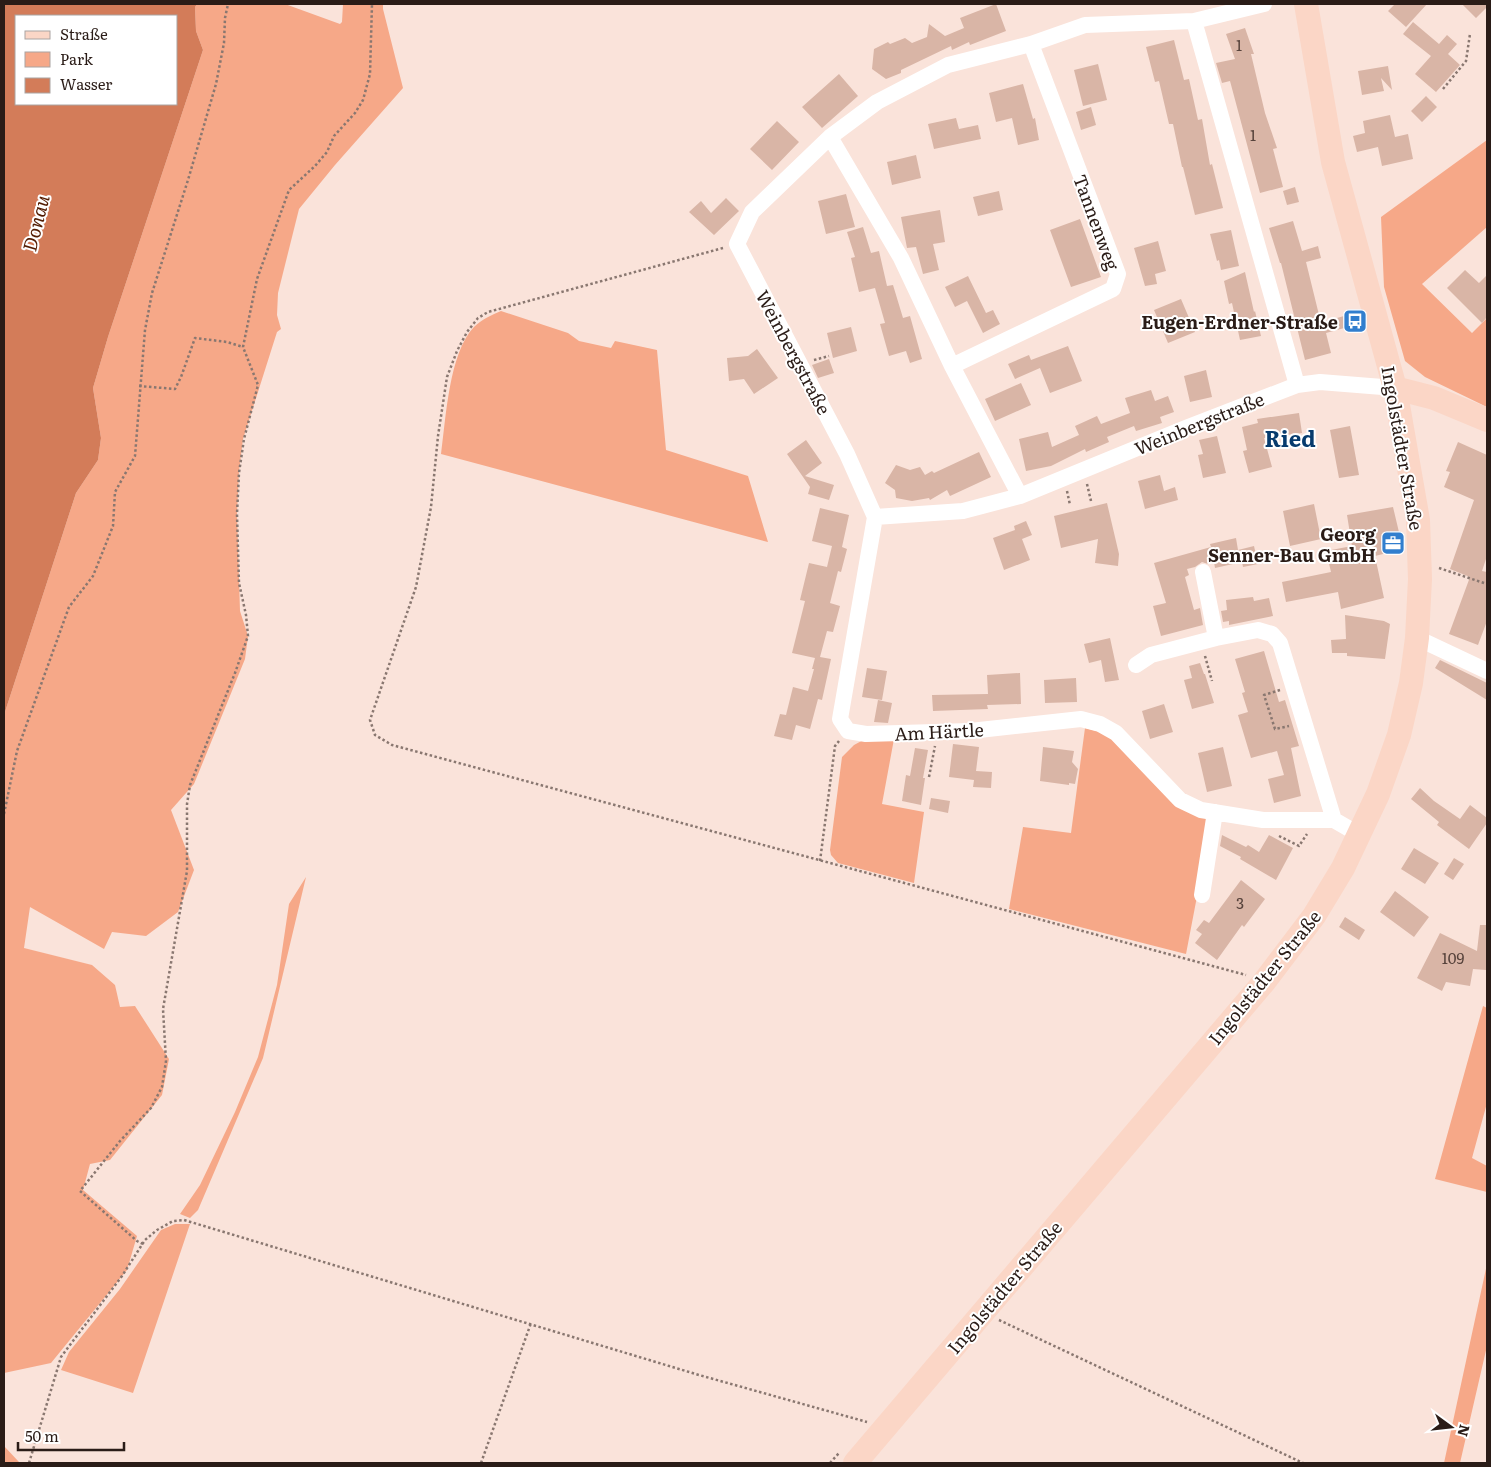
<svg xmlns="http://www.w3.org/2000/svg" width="1491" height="1467" viewBox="0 0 1491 1467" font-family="Literata,serif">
	<rect width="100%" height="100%" fill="#fae3da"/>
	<path fill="#f6a888" d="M197 4H285L340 24 342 22 343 4H383V9L403 88 335 165 299 209 278 293 277 315 281 329 277 332 243 439 239 471 237 514 240 611 248 636 245 659 194 784 171 810 194 870 178 912 146 936 112 932 104 949 30 907 24 948 92 965 115 985 120 1007 135 1006 169 1059 162 1095 110 1160 90 1164 83 1190 137 1236 127 1270 51 1363 4 1373V715L76 493 98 460 101 438 93 388 108 337 203 50 196 31 195 7Z
		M1487 140V227L1422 284 1472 333 1487 318V407L1425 377 1405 361 1384 287 1381 217Z
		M501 311 568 333 579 341 611 348 615 341 657 350 666 450 748 476 768 542 441 454C446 418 449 353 474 327 482 319 492 315 501 311Z
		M1085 728 1108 734 1208 817 1199 886 1186 954 1009 909 1023 827 1071 833Z
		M867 738 894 739 882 804 924 812 914 883 838 863 831 855 830 850 842 757 854 745Z
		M306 877 263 1058 198 1210 190 1218 180 1214 200 1185 235 1112 258 1057 277 985 289 904Z
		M1483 1006 1487 1008V1103L1472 1158 1487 1166V1192L1435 1179Z
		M175 1224H190L133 1393 61 1370 69 1352 120 1289 161 1230Z
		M1487 1264V1346L1460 1463H1444Z
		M4 1446 19 1462 20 1463H4Z"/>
	<path fill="#d37c59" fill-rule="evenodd" d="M4 4H197L195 7 196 31 203 50 108 337 93 388 101 438 98 460 76 493 4 715ZM16 16H176V104H16Z"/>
	<path fill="#d9b5a6" d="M996 4 1006 31 970 45 969 42 952 50 951 46 901 70V73L886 79 872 69 874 49 888 42 890 44 905 38 912 43 927 37 929 24 945 36 964 28 960 18Z
		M1395 4H1427L1406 27 1388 11Z
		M1462 4H1487V7L1476 18Z
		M1413 22 1439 44 1447 35 1457 44 1448 54 1460 65 1436 92 1415 74 1431 56 1403 34Z
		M1245 28 1254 54H1251L1265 113 1277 148 1273 149 1283 187 1260 193 1230 81 1222 83 1216 63 1235 59 1226 34Z
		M1174 40 1184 80 1189 79 1198 120 1202 119 1210 165 1212 164 1223 208 1195 215 1183 167H1182L1173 124H1169L1159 81 1155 82 1146 47Z
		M1098 64 1107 100 1083 106 1074 70Z
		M1388 66 1392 90 1381 78 1384 91 1362 95 1358 71Z
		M839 74 858 96 822 128 802 107Z
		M1023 84 1033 119 1035 118 1039 140 1018 145 1012 118 996 122 989 93Z
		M1426 96 1437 107 1422 122 1411 111Z
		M1091 107 1096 125 1081 130 1076 112Z
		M1390 115 1395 137 1408 134 1413 159 1382 166 1378 147 1357 152 1353 136 1365 133 1363 121Z
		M956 118 959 129 978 125 981 139 934 149 928 124Z
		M777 121 799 142 772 170 750 149Z
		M916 155 921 178 892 185 887 162Z
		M1295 187 1299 202 1287 205 1283 191Z
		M999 191 1003 210 978 216 973 197Z
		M846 194 855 227 826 234 818 201Z
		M726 198 739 211 714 235 689 212 701 201 711 213Z
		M940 210 945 242 933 244 939 270 923 274 916 247 907 248 901 217Z
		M1080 219 1101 277 1071 287 1050 230Z
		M1293 221 1302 251 1318 246 1321 258 1306 262 1320 319 1322 318 1323 322 1344 316 1348 327 1326 333 1331 353 1305 360 1281 263H1280L1269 228Z
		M863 227 871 253 879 251 887 286 893 285 903 318 910 316 922 359 910 363 906 351 889 356 880 324 885 323 875 288 859 292 851 258 855 257 847 232Z
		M1231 230 1239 266 1221 270 1219 260 1217 261 1210 234Z
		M1158 241 1166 271 1155 274 1157 284 1145 286 1134 248Z
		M1465 270 1479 283 1487 275V317L1482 323 1447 288Z
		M1245 272 1254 312 1255 311 1261 336 1240 340 1232 303 1229 304 1224 281Z
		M968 276 986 313 993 310 1000 324 983 333 967 301 955 307 945 287Z
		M1181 299 1195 332 1168 343 1154 310Z
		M851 327 857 351 833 358 827 333Z
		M1068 346 1082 381 1050 393 1040 368 1015 379 1008 364 1029 355 1031 360Z
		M757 349 778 378 754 394 744 379 729 381 727 358 748 356Z
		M829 359 834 373 818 378 812 365Z
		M1206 370 1212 397 1190 402 1184 376Z
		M1021 383 1031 405 995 421 985 399Z
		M1151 390 1155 401 1168 396 1174 412 1160 417 1162 423 1136 431 1134 426 1107 437 1109 442 1086 452 1085 449 1051 466 1026 471 1019 439 1048 432 1052 447 1079 435 1075 426 1097 416 1101 424 1130 413 1125 398Z
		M1299 413 1302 433 1264 438 1272 467 1249 473 1243 451 1247 450 1242 427 1258 423 1257 419Z
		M1350 426 1359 475 1339 478 1330 430Z
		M1217 436 1226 473 1203 478 1198 455 1203 454 1199 440Z
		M806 440 822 463 805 476 834 485 829 500 808 494 810 487 787 454Z
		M1458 442 1487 455V556L1482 571 1487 572V621L1478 645 1449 634 1470 577 1450 569 1474 500 1444 487 1450 472 1446 471Z
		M979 452 991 477 950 496 947 490 930 500 929 498 912 501 896 498 895 490 885 483 896 465 910 470 920 467 925 475 932 471 934 473Z
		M1160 475 1164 491 1175 487 1178 500 1145 509 1138 481Z
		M1107 503 1119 554 1118 566 1095 563 1098 539 1061 548 1054 516Z
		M1314 504 1321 539 1290 546 1283 511Z
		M1393 507 1403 549 1375 556 1384 598 1341 609 1338 592 1286 602 1282 582 1331 572 1326 551 1352 546 1347 515Z
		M820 508 849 515 842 547 847 549 841 572 838 571 830 603 840 606 833 632 827 631 820 657 831 659 822 700 818 699 810 729 796 725 792 740 774 736 780 714 786 715 793 687 808 691 814 669H812L815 658 792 653 805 601 800 600 809 563 827 567 832 546 812 541Z
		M1026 521 1032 535 1022 539 1030 560 1004 570 993 538 1015 530 1014 526Z
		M1236 538 1238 550 1254 546 1258 564 1243 567 1242 562 1215 568 1214 562 1208 564 1202 562 1195 567 1187 569 1189 575 1185 577 1194 610 1200 608 1203 625 1161 636 1153 606 1166 603 1154 563 1211 547 1210 544Z
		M1253 597 1254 601 1269 598 1273 616 1229 625V621L1223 622 1221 611 1227 610 1226 600Z
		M1345 615 1384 621 1390 624 1385 659 1347 656V653H1332L1331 640 1346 639Z
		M1110 638 1119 680 1105 682 1101 660 1089 663 1084 644Z
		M1264 651 1279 702 1285 700 1299 746 1291 748 1301 796 1274 803 1268 779 1284 775 1277 751 1251 758 1238 715 1248 712 1242 693 1245 692 1235 659Z
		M1440 660 1487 683V700L1435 668Z
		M1200 663 1204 674H1205L1214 703 1192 709 1184 680 1192 678 1189 666Z
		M867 668 887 671 882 700 862 697Z
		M1020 673 1021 704 987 705 988 709 933 711 932 695 988 694 987 675Z
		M1076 678 1077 702 1045 703 1044 680Z
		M878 700 892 703 888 723 874 722Z
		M1164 704 1173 732 1150 739 1142 711Z
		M953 744 979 747 976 771 992 772 991 788 973 787 974 780 949 777Z
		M1043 747 1074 751 1072 762 1078 769 1075 784 1069 783V785L1040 781Z
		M1223 747 1232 786 1207 792 1198 753Z
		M915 748 928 750 923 778H925L921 805 902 801 906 775 910 776Z
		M1420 788 1434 801 1460 819 1470 805 1487 818V823L1469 849 1437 825 1439 822 1411 799Z
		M931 798 950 801 948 813 929 809Z
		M1222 835 1246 847 1248 845 1259 852 1269 835 1293 848 1276 880 1240 859 1241 857 1220 846Z
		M1414 848 1439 863 1425 884 1401 869Z
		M1454 858 1464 864 1453 880 1444 874Z
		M1241 880 1265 899 1244 927 1242 925 1217 960 1195 943 1202 934 1196 930 1204 920 1209 923Z
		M1395 891 1429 917 1414 937 1380 912Z
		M1345 917 1365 930 1359 940 1339 927Z
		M1480 925H1487L1486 970 1473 969 1470 986 1446 982 1442 991 1417 978 1440 933 1477 951Z"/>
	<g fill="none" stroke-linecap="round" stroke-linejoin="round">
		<path stroke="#897770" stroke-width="2.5" stroke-dasharray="2.5 2.5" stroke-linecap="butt" d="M1443 89 1466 61 1470 34
			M723 248 488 312 478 318 467 332 457 351 447 377 438 436 431 507 416 587 370 720 375 735 392 745 1246 975
			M814 360 829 356
			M139 386 175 389 181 377 195 338 227 342 243 347
			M1087 484 1091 501
			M1067 491 1070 505
			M1439 568 1487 584
			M1205 656 1212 681
			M1280 690 1264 695 1275 729 1289 726
			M929 777 935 746
			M4 814 17 751 69 607 93 576 113 526 115 492 135 456 145 330 152 293 188 180 216 84 224 43 225 18 228 4
			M1279 836 1299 846 1307 834
			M820 861 835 746 839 741
			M143 1244 137 1241 80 1191 120 1141 151 1108 162 1087 166 1061 163 1009 187 871V804L190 785 235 673 248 636 246 615 239 583 237 514 239 473 244 439 258 385 243 347 257 279 289 190 315 166 327 152 334 136 355 113 363 100 370 74 372 4
			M999 1320 1303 1463
			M29 1463 61 1357 122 1276 145 1240 157 1230 173 1221 184 1220 699 1375 867 1422
			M481 1463 531 1323
			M830 1463 839 1453"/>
		<path stroke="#fff" stroke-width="16" d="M1194 21 1297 385
			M830 137 901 258 952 366 1020 496
			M952 366 1113 289 1118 274 1031 44
			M875 517 847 454 737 244 752 212 830 137 877 102 948 65 1031 44 1085 25 1194 21 1264 4
			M875 517 840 719 848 731 866 734 970 731 1081 719 1100 724 1116 733 1180 800 1201 810 1263 820H1334L1360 835
			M875 517 963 511 1020 496 1186 428 1297 385 1320 382 1395 388
			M1203 572 1216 638
			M1417 638 1487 671
			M1136 665 1151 655 1216 638 1258 630 1272 634 1280 643 1334 820
			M1202 895 1215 812"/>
		<path stroke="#fbd6c6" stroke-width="24" d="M1395 388 1434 398 1487 420
			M855 1463 1264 982 1314 916 1343 868 1378 794 1399 735 1411 683 1417 638 1420 579 1418 520 1395 388 1333 162 1306 4"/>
	</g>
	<defs>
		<g id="bus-square" transform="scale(1.25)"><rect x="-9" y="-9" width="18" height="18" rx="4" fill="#317ece" stroke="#fff"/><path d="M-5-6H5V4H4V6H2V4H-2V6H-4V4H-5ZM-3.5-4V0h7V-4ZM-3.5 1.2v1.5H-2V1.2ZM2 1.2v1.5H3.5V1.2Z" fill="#fff"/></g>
		<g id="office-square" transform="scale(1.25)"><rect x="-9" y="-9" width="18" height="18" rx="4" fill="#317ece" stroke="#fff"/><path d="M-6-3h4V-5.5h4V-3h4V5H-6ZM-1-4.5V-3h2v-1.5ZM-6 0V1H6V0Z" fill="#fff"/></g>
	</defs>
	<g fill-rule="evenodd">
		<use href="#bus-square" x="1355" y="321"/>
		<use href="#office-square" x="1393" y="543"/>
	</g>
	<g text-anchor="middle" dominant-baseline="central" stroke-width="4" stroke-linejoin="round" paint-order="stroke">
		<g font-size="15" fill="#56423b">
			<text x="1239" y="44">1</text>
			<text x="1253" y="134">1</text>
			<text x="1240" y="902">3</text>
			<text x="1453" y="957">109</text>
		</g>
		<g font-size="18" fill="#2a1c17" stroke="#fff">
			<text transform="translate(1097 222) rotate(70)">Tannenweg</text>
			<text transform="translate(794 352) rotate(62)">Weinbergstraße</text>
			<text transform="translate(1199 423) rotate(-22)">Weinbergstraße</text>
			<text transform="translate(1403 448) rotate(80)">Ingolstädter Straße</text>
			<text transform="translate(939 731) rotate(-3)">Am Härtle</text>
			<text transform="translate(1264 977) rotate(-51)">Ingolstädter Straße</text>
			<text transform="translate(1004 1287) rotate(-50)">Ingolstädter Straße</text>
		</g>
		<g font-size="18" font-weight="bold" fill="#2a1c17" stroke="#fff" text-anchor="end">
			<text x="1338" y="321">Eugen-Erdner-Straße</text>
			<text x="1376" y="533">Georg<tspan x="1376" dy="21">Senner-Bau GmbH</tspan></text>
		</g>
		<g font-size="19" font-style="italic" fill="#531c02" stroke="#fff">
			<text transform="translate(35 223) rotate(-76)">Donau</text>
		</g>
		<g font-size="22" font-weight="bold" fill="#073b6d" stroke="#fff">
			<text x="1290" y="437">Ried</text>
		</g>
	</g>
	<rect width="1491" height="1467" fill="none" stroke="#2a1c17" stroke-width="10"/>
	<rect x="15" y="15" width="162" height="90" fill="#ffffff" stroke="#aaa4a2"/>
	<rect x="25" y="31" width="25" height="8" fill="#fbd6c6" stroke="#aaa4a2"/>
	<text x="60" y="40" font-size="15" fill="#2a1c17">Straße</text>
	<rect x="25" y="52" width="25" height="15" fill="#f6a888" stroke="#aaa4a2"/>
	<text x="60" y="65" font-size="15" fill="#2a1c17">Park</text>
	<rect x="25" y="78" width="25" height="15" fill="#d37c59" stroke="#aaa4a2"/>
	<text x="60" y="90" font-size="15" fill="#2a1c17">Wasser</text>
	<g transform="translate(1451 1427) rotate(105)" stroke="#ffffff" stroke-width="4" paint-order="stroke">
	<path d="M0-4L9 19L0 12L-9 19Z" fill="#2a1c17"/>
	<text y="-8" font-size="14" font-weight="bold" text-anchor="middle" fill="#2a1c17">N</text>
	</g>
	<path d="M18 1442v8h106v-8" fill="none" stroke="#2a1c17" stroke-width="2.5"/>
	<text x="25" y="1442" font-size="15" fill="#2a1c17" stroke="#ffffff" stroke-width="4" paint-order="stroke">50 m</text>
</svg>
